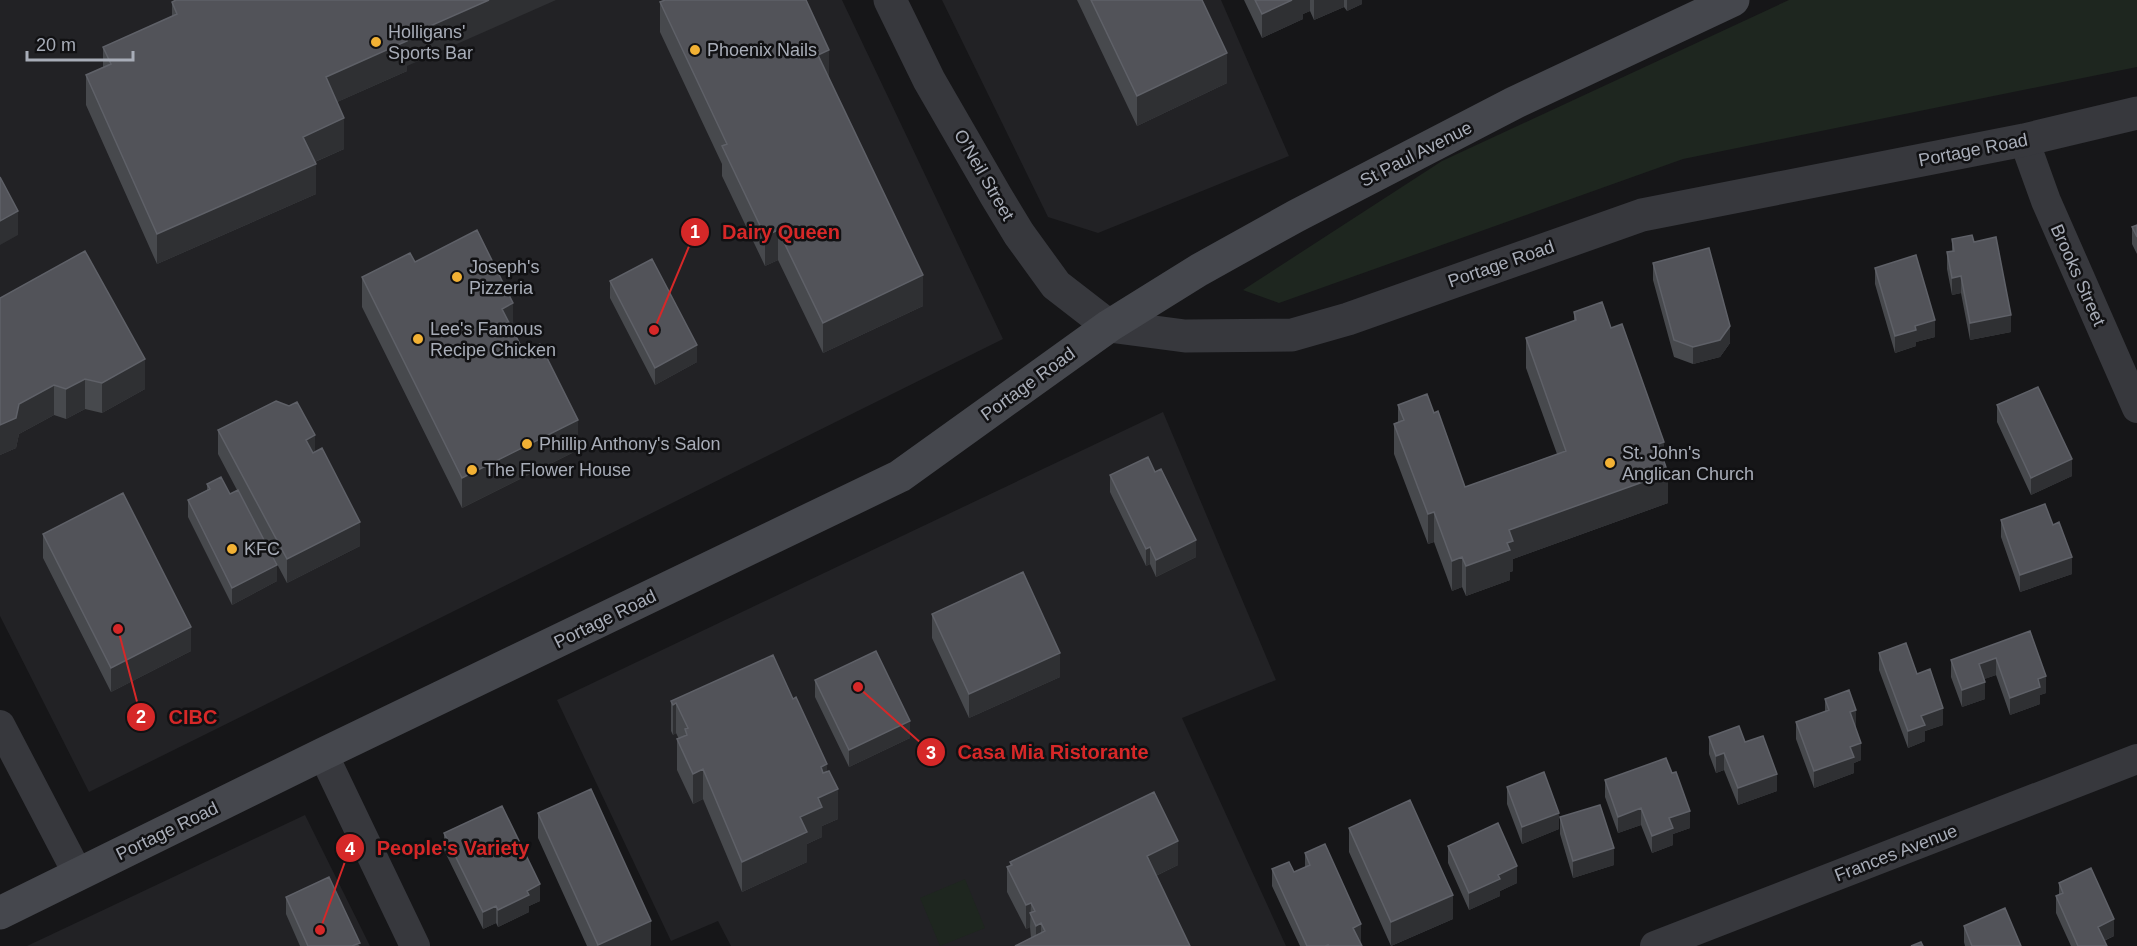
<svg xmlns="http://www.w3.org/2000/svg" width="2137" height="946" viewBox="0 0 2137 946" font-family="Arial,sans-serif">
	<rect width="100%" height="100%" fill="#161618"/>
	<path fill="#222225" d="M0 0H842L1003 339 89 792 0 616Z
		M942 0H1221L1289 156 1098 233 1048 217Z
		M1163 412 1276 680 1182 718 1286 946H731L718 921 671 941 557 700Z
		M305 815 370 946H27Z"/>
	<path fill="#1e261f" d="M1789 0H2137V67L1683 159 1279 303 1243 290 1442 161Z
		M965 879 985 928 940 946 920 898Z"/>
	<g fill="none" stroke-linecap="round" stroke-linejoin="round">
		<path stroke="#37383d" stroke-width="30" d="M2024 140 2046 201 2137 408
			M0 725 78 874
			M323 754 415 946
			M1655 946 2137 759"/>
		<path stroke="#37383d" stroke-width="33" d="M890 0 929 80 996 196 1019 234 1056 285 1109 326 1185 336 1292 335 1348 319 1642 215 2024 140 2137 113"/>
		<path stroke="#45474d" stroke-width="33" d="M0 913 323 754 900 476 1109 326 1199 270 1296 216 1514 103 1733 0"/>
	</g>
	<path fill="#47494d" d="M1077 0H1202L1227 83 1137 126Z
		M1244 0H1362V4L1347 11 1344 7 1314 20 1310 11 1303 14V19L1262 38Z
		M172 2 407 66V71L337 102 344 149 315 162 316 194 157 264 86 105V75L103 67V47L172 16Z
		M660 2 829 79 923 306 823 353 778 260 765 266 722 176V164L660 32Z
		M2137 225V254L2132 244V227Z
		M1952 239 1974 242 2011 332 1970 340 1961 293 1952 295 1947 269V252L1952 251Z
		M415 262 513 330 524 352 578 450 462 508 362 307V277Z
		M1653 263 1730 343 1720 357 1693 364 1674 357 1653 280Z
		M1875 268 1935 337 1916 342V346L1895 353 1875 284Z
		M610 281 697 362 655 385 610 298Z
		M0 298 145 389 102 413 85 409 66 419 54 415 19 434 16 448 0 455Z
		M1574 312 1611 328 1664 460 1668 503 1513 559V571L1510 572V580L1466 596 1462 587 1452 591 1434 542 1428 544 1394 454V424L1398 423V405L1434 413 1465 487 1557 454 1526 368V338L1574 321Z
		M1997 405 2072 476 2031 495 1997 422Z
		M218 430 315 452 360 546 287 583 267 545 277 581 232 605 188 517V500L207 490V484L230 494 237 490 218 454Z
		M1155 472 1196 557 1156 577 1150 564 1146 566 1110 492V475Z
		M2001 520 2072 574 2020 592 2001 537Z
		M43 534 191 651 111 692 43 558Z
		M932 614 1060 677 969 718 932 638Z
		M2030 631 2046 693 2040 695V704L2010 715 1996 675 1984 679 1985 699 1962 707 1951 677V660Z
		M1879 653 1917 674 1943 725 1925 731V741L1908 748 1879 670Z
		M815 680 910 738 849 767 815 697Z
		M1825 699 1856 726 1855 727 1861 760 1854 763V773L1814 788 1796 739V722L1825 712Z
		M671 701 827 772 838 819 822 826V837L807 844V862L742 892 703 799 693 804 677 770V739H679L676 733 673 735 671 731Z
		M1709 737 1745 742 1777 791 1738 805 1724 770 1716 773 1709 754Z
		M1605 780 1690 828 1673 834V845L1652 853 1641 825 1618 833 1605 797Z
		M1507 787 1559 829 1522 844 1507 804Z
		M538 813 651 945 649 946H587L538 838Z
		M1560 817 1614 865 1573 878 1560 834Z
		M1349 828 1453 919 1391 946 1349 852Z
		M444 833 540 901 529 906V912L498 927 496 923 483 929 444 850Z
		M1448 846 1517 883 1500 891V896L1469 910 1448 863Z
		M1305 853 1361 941 1360 942 1362 946H1300L1272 886V869L1294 872 1305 867Z
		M1010 862 1178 865 1031 938 1030 927 1026 929 1007 892V867L1010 866Z
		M2059 883 2114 936 2104 941 2107 946H2071L2056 913V896L2059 895Z
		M286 897 360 946H300L286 914Z
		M1964 926 2021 946H1965L1964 942Z"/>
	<path fill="#2f3033" d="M489 0H556L407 66V71L326 107V77L405 37Z
		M1292 0H1310V11L1303 14V19L1262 38V14Z
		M1314 0H1344V7L1314 20Z
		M1347 0H1362V4L1347 11Z
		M829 50V80L818 55Z
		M1227 53V83L1137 126V96Z
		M344 118V149L303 167V137Z
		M316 164V194L157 264V234Z
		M18 211V235L0 245V221Z
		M778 230V260L765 266V236Z
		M923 275V306L823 353V323Z
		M1961 276V293L1952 295V278Z
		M513 303V333L502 309Z
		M2011 315V332L1970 340V323Z
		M1935 320V337L1916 342V346L1895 353V336L1915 326Z
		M1730 326V343L1720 357 1693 364V347Z
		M697 345V362L655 385V368Z
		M145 359V389L102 413V383Z
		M85 379V409L66 419V389Z
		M54 385V415L19 434 16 448 0 455V425L19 404Z
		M578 420V450L462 508V478Z
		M315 435V459L306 440Z
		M1664 442V472L1658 444Z
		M2072 459V476L2031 495V478Z
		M1668 473V503L1513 559V571L1510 572V580L1466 596V566L1509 530Z
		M1434 512V542L1428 544V514Z
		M360 522V546L287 583V559Z
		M1196 540V557L1156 577V560Z
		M1150 547V564L1146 566V549Z
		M1462 557V587L1452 591V561Z
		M2072 557V574L2020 592V575Z
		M277 565V581L232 605V588Z
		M191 627V651L111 692V668Z
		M1060 653V677L969 718V694Z
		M1996 658V675L1979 681V664Z
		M2046 676V693L2040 695V704L2010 715V698L2038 679Z
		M1985 682V699L1962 707V690Z
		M676 703V733L673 735V705Z
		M1943 708V725L1925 731V741L1908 748V731L1921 716Z
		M1856 710V726L1850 729V712Z
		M910 721V738L849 767V750Z
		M1861 743V760L1854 763V773L1814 788V771L1850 747Z
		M1724 753V770L1716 773V756Z
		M827 764V794L838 789V819L822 826V837L807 844V862L742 892V862L800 817 821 767Z
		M703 769V799L693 804V774Z
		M1777 774V791L1738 805V788Z
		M1641 808V825L1618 833V817Z
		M1690 811V828L1673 834V845L1652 853V836L1669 818Z
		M1559 813V829L1522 844V827Z
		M1178 841V865L1147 880V856Z
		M1614 848V865L1573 878V861Z
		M1517 866V883L1500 891V896L1469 910V893L1498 875Z
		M540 884V901L529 906V912L498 927V910L527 891Z
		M1453 895V919L1391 946V922Z
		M1031 903 1030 927 1026 929V905Z
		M496 906V923L483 929V912Z
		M2114 919V936L2098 943V927Z
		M651 921V945L649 946H598V945Z
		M1041 923V946H1036V926Z
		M1361 924V941L1353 945V928Z"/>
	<path fill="#525359" stroke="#5f6168" stroke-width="1.5" d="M176 0H489L405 37 407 41 326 77 344 118 303 137 316 164 157 234 86 75 111 64 103 47 177 14 172 2Z
		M665 0H806L829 50 818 55 923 275 823 323 778 230 765 236 722 146 727 144 660 2Z
		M1091 0H1202L1227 53 1137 96Z
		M1255 0H1292L1262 14Z
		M0 177 18 211 0 221Z
		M2137 225V237L2132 227Z
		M477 230 513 303 502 309 524 352 540 344 578 420 462 478 362 277 410 253 415 262Z
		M1972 235 1974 242 1996 237 2011 315 1970 323 1961 276 1952 278 1947 252 1954 251 1952 239Z
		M1709 248 1730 326 1720 340 1693 347 1674 340 1653 263Z
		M85 251 145 359 102 383 85 379 66 389 54 385 19 404 16 418 0 425V298Z
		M1916 255 1935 320 1915 326 1916 330 1895 336 1875 268Z
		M652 259 697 345 655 368 610 281Z
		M1602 302 1611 328 1622 324 1664 442 1658 444 1668 473 1509 530 1513 541 1507 543 1510 550 1466 566 1462 557 1452 561 1434 512 1428 514 1394 424 1404 420 1398 405 1427 394 1434 413 1438 411 1465 487 1566 451 1526 338 1576 320 1574 312Z
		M2038 387 2072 459 2031 478 1997 405Z
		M276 401 289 406 297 402 315 435 306 440 313 453 322 448 360 522 287 559 218 430Z
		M1148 457 1155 472 1161 469 1196 540 1156 560 1150 547 1146 549 1110 475Z
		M221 477 230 494 238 490 277 565 232 588 188 500 210 489 207 484Z
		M123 493 191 627 111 668 43 534Z
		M2045 504 2053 525 2059 522 2072 557 2020 575 2001 520Z
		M1023 572 1060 653 969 694 932 614Z
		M2030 631 2046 676 2038 679 2040 687 2010 698 1996 658 1979 664 1985 682 1962 690 1951 660Z
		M1906 643 1917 674 1930 669 1943 708 1921 716 1925 725 1908 731 1879 653Z
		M876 651 910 721 849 750 815 680Z
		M773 655 793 699 796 697 827 764 821 767 823 773 829 771 838 789 818 798 822 807 800 817 807 832 742 862 703 769 693 774 677 739 687 735 685 729 688 728 676 703 673 705 671 701Z
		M1849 690 1856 710 1850 712 1861 743 1850 747 1854 757 1814 771 1796 722 1829 710 1825 699Z
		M1739 726 1745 742 1763 736 1777 774 1738 788 1724 753 1716 756 1709 737Z
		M1666 758 1672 773 1676 772 1690 811 1669 818 1673 828 1652 836 1641 808 1618 817 1605 780Z
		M1544 772 1559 813 1522 827 1507 787Z
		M591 789 651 921 598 945 538 813Z
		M1154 792 1178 841 1147 856 1190 946H1015L1045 931 1041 923 1036 926 1030 913 1035 911 1031 903 1026 905 1007 867 1012 865 1010 862Z
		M1410 800 1453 895 1391 922 1349 828Z
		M1600 805 1614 848 1573 861 1560 817Z
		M502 806 540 884 527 891 529 895 498 910 496 906 483 912 444 833Z
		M1498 823 1517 866 1498 875 1500 879 1469 893 1448 846Z
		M1325 844 1361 924 1353 928 1362 946H1328V945L1325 946H1307L1272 869 1289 862 1294 872 1310 865 1305 853Z
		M2091 868 2114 919 2098 927 2107 946H2078L2056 896 2063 893 2059 883Z
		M329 877 360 943 352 946H308L286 897Z
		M2005 908 2021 946H1972L1964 926Z
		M1921 942 1923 946H1911Z"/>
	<g fill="#f2b134" stroke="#111113" stroke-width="2">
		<circle cx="376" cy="42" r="6"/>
		<circle cx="695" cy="50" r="6"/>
		<circle cx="457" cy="277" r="6"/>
		<circle cx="418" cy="339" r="6"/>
		<circle cx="527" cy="444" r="6"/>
		<circle cx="1610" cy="463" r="6"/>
		<circle cx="472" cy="470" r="6"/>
		<circle cx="232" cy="549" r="6"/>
	</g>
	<g text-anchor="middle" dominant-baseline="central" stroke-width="5" stroke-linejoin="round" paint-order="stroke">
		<g font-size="18" fill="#a8adb8" stroke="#111113" text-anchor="start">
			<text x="388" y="32">Holligans'<tspan x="388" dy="21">Sports Bar</tspan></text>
			<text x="707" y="50">Phoenix Nails</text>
			<text x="469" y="267">Joseph's<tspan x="469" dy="21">Pizzeria</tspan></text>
			<text x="430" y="329">Lee's Famous<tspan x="430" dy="21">Recipe Chicken</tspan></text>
			<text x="539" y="444">Phillip Anthony's Salon</text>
			<text x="1622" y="453">St. John's<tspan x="1622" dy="21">Anglican Church</tspan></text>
			<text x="484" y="470">The Flower House</text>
			<text x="244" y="549">KFC</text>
		</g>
		<g font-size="18" fill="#a8adb8" stroke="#111113">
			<text transform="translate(1973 150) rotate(-11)">Portage Road</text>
			<text transform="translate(1416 154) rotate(-27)">St Paul Avenue</text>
			<text transform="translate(984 175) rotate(60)">O'Neil Street</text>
			<text transform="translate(1501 264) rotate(-19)">Portage Road</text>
			<text transform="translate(2078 275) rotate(66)">Brooks Street</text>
			<text transform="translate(1028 384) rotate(-36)">Portage Road</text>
			<text transform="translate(605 619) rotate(-26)">Portage Road</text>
			<text transform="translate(167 831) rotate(-26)">Portage Road</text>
			<text transform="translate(1896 853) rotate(-21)">Frances Avenue</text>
		</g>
	</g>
	<path fill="none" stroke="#d62828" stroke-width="2" d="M654 330L695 232M118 629L141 717M858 687L931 752M320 930L350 848"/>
	<g fill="#d62828" stroke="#111113" stroke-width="2">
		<circle cx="654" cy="330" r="6"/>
		<circle cx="118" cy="629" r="6"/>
		<circle cx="858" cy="687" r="6"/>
		<circle cx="320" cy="930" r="6"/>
		<circle cx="695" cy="232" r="15"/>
		<circle cx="141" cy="717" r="15"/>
		<circle cx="931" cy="752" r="15"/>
		<circle cx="350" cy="848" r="15"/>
	</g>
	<g font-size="18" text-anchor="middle" font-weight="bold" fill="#fff">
		<text x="695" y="238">1</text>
		<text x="141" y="723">2</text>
		<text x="931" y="759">3</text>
		<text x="350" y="855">4</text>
	</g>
	<g font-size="20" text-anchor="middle" font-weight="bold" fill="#d62828" stroke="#111113" stroke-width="5" stroke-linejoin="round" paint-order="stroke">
		<text x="781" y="239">Dairy Queen</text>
		<text x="193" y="724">CIBC</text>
		<text x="1053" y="759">Casa Mia Ristorante</text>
		<text x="453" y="855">People's Variety</text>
	</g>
	<path d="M27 51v9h106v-9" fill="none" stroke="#a8adb8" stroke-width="3"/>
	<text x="36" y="51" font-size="18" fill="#a8adb8" stroke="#111113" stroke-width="4.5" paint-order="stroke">20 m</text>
</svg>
